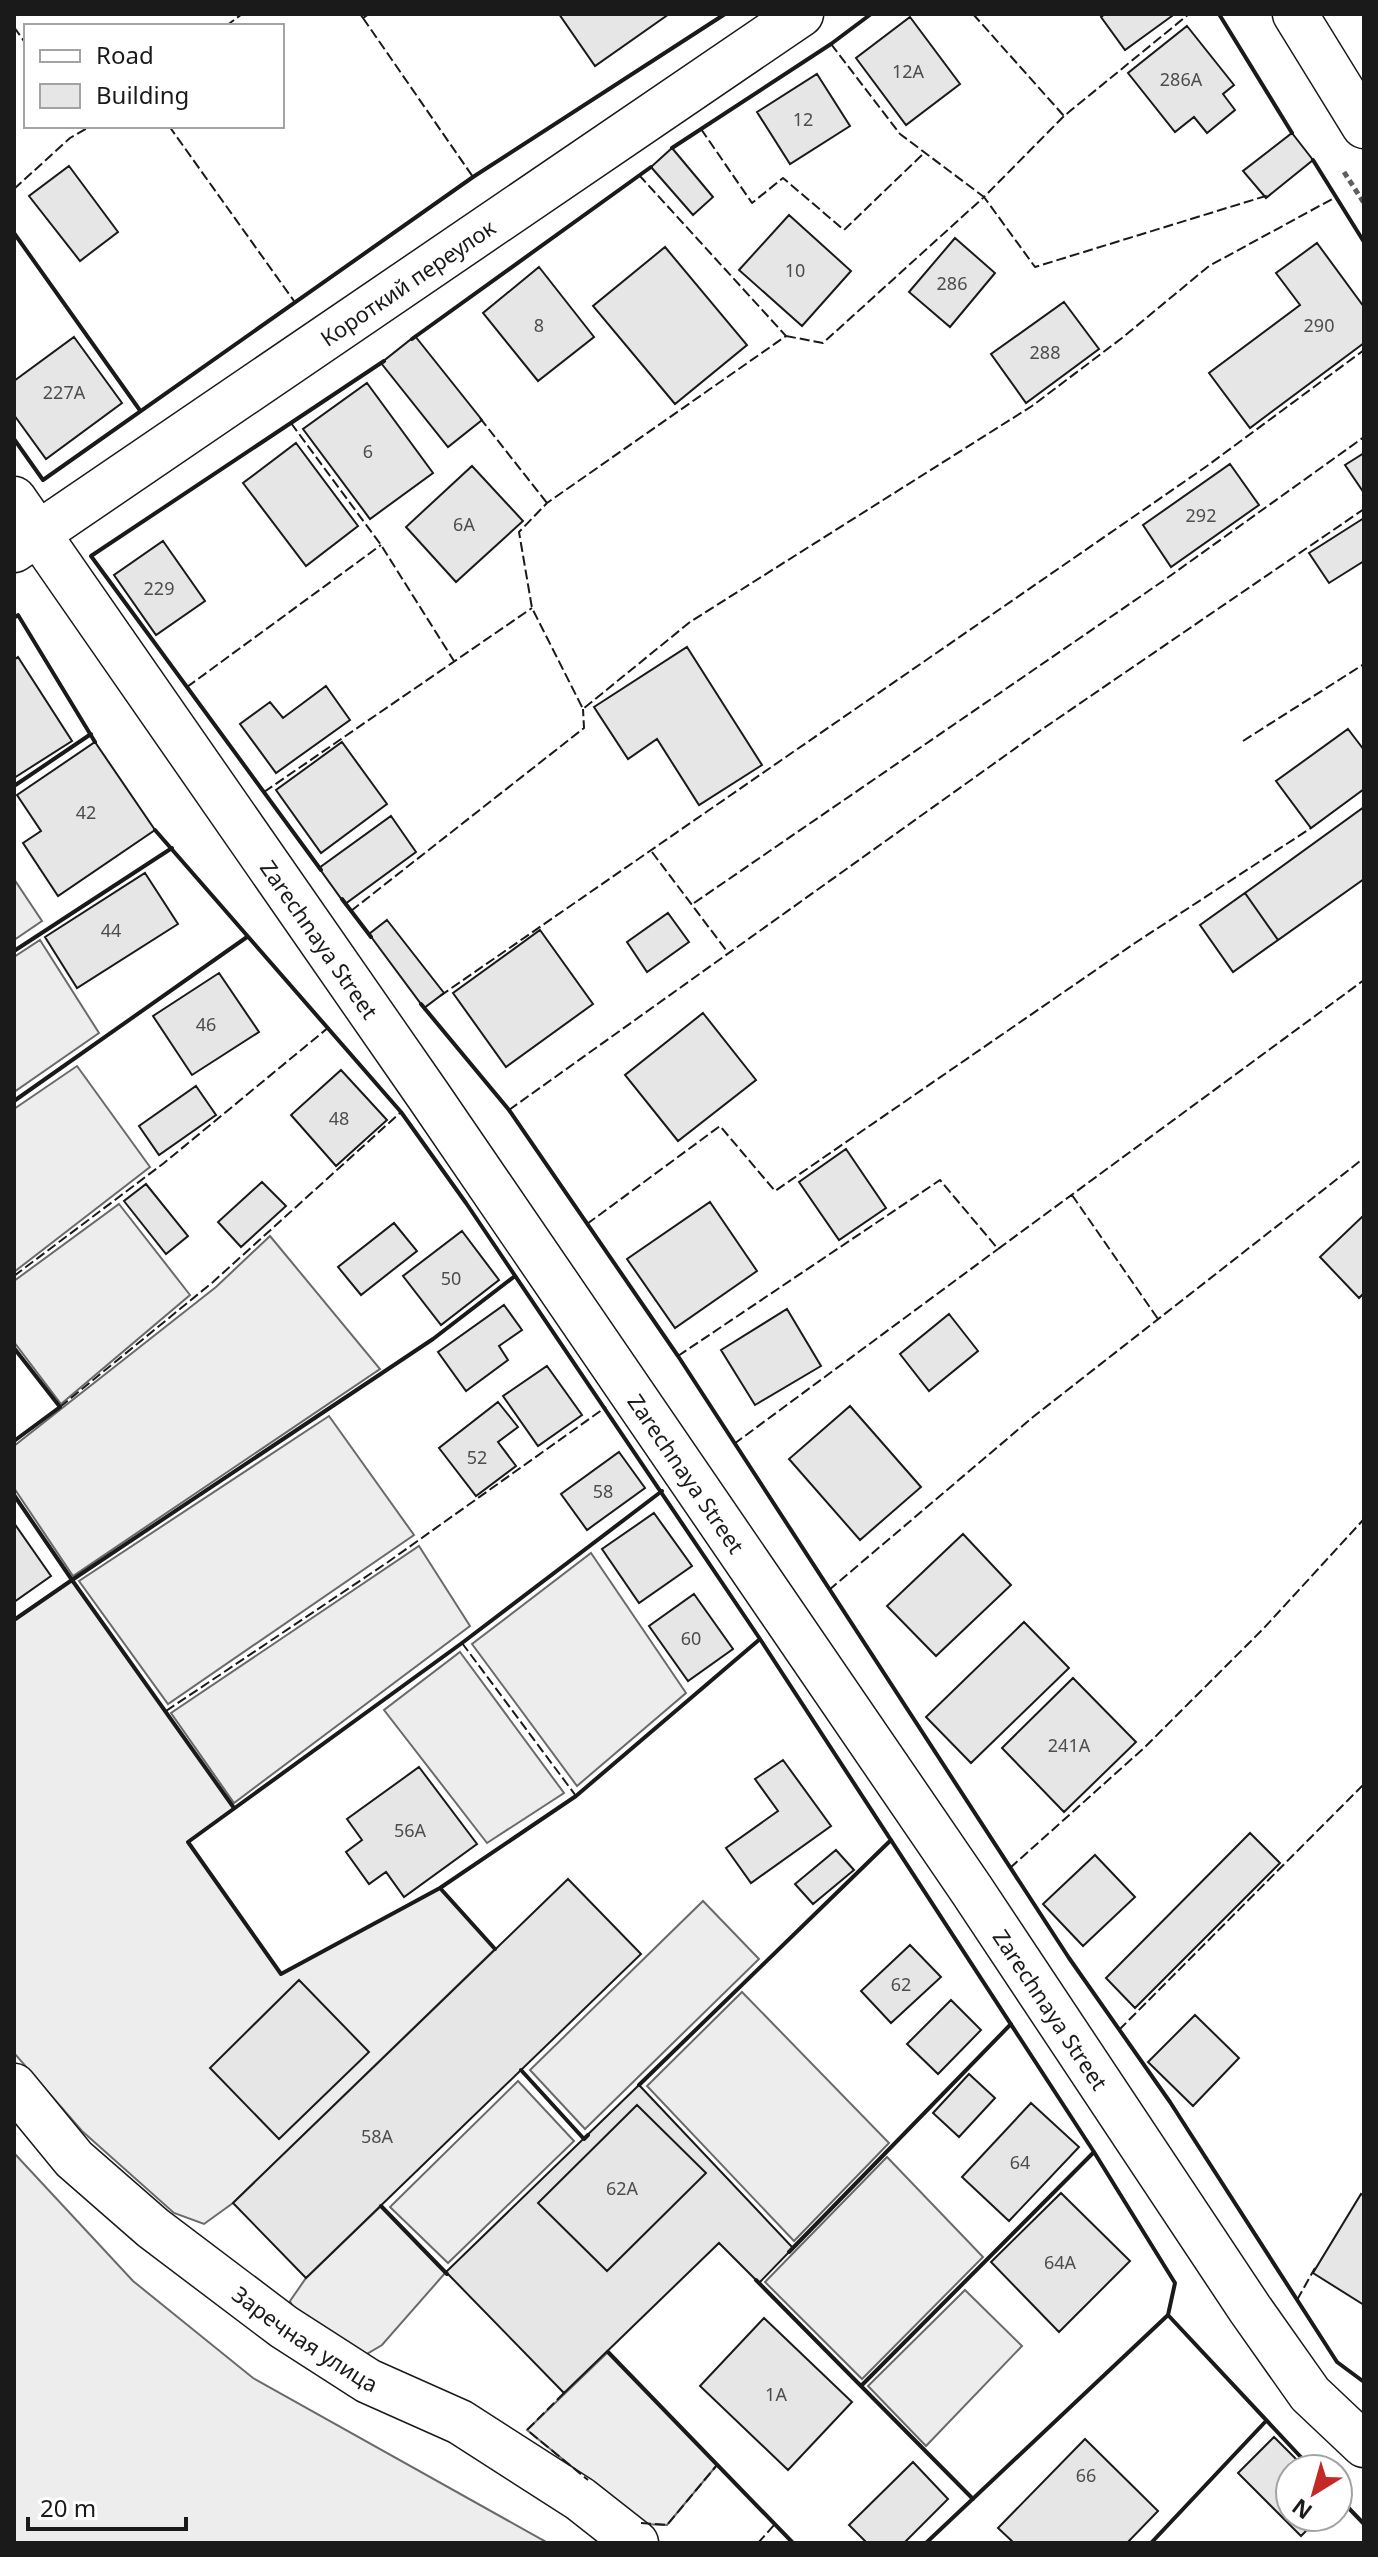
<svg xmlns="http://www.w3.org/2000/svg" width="1378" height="2557" viewBox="0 0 1378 2557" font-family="'Noto Sans',sans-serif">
	<rect width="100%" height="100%" fill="#fff"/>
	<path fill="#ededed" stroke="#6a6a6a" stroke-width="2" d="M14 879 42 921 14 940Z
		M40 940 99 1033 14 1092V957Z
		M77 1066 150 1167 14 1272V1109Z
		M119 1204 190 1295 61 1404 14 1342V1281Z
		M270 1236 380 1369 73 1576 14 1488V1446L216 1287Z
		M329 1416 414 1535 168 1704 79 1581Z
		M419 1546 470 1626 234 1803 171 1713Z
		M591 1553 686 1693 577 1786 472 1644Z
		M72 1580 234 1808 188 1842 281 1974 440 1888 495 1949 233 2203 204 2224 174 2213 82 2131 14 2053V1620Z
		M460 1652 564 1793 487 1843 384 1710Z
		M703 1901 759 1959 585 2129 530 2070Z
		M742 1992 889 2143 794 2241 647 2086Z
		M518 2081 574 2141 448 2263 390 2207Z
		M14 2153 133 2281 253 2378 548 2543H14Z
		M887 2157 983 2257 862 2379 765 2282Z
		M381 2206 446 2272 382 2345 365 2355 298 2320 290 2301 306 2278Z
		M965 2290 1022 2346 926 2446 868 2386Z
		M608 2352 717 2465 667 2525 642 2524 527 2430Z"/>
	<path fill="#e6e6e6" stroke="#1a1a1a" stroke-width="2" fill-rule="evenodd" d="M559 14H669L595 66Z
		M1105 14H1170L1172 16 1125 50 1101 17Z
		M910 17 960 84 906 125 856 58Z
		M1187 26 1234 85 1223 94 1235 110 1207 133 1194 117 1175 132 1128 73Z
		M817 74 850 126 790 164 757 112Z
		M1292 133 1313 160 1266 198 1243 171Z
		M672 148 713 197 693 215 651 167Z
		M69 166 118 232 80 261 29 196Z
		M789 215 851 271 802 326 739 270Z
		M955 238 995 273 950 327 909 292Z
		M1317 243 1364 307V343L1250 428 1209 373 1300 305 1276 273Z
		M665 247 747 345 675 404 593 306Z
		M539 267 594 337 538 381 483 313Z
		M1064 302 1099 349 1026 403 991 354Z
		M415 336 482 420 448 447 381 363Z
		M74 337 122 403 46 459 14 415V381Z
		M367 383 433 473 370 519 303 429Z
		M296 443 358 526 306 566 243 483Z
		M1364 453V493L1345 465Z
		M1230 464 1259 505 1171 567 1143 525Z
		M472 466 523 521 456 582 406 527Z
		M1364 518V561L1329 583 1309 553Z
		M163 541 205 601 156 635 114 575Z
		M687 647 762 765 699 805 657 739 628 759 594 707Z
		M18 657 72 741 14 778V660Z
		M326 686 350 720 276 773 240 724 270 702 283 718Z
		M1348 729 1364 750V789L1311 828 1276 781Z
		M95 742 155 830 58 896 23 843 41 831 17 795Z
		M342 742 387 804 321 853 276 790Z
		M1364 807V879L1278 940 1245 893Z
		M391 816 416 852 345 904 319 868Z
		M145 873 178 924 77 988 45 937Z
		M1245 893 1278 940 1233 972 1200 925Z
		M668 913 689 942 647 972 627 942Z
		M387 920 444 993 424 1008 369 934Z
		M540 930 593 1004 506 1067 453 993Z
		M219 973 259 1032 192 1075 153 1016Z
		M703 1013 756 1080 678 1141 625 1075Z
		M341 1070 387 1120 336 1166 291 1115Z
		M196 1086 216 1115 159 1155 139 1126Z
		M846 1149 886 1208 839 1240 799 1182Z
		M262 1182 286 1206 241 1247 218 1222Z
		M146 1184 188 1236 166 1254 124 1201Z
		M710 1202 757 1271 675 1328 627 1259Z
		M1364 1215V1293L1359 1298 1320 1257Z
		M394 1223 417 1251 361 1295 338 1267Z
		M462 1231 499 1280 441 1325 403 1276Z
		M504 1305 522 1330 499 1346 508 1360 466 1391 438 1352Z
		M787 1309 821 1366 755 1405 721 1350Z
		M949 1314 978 1351 929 1391 900 1354Z
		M547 1366 582 1415 538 1446 503 1396Z
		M498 1402 518 1427 498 1442 516 1466 476 1496 439 1448Z
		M850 1406 921 1487 860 1540 789 1459Z
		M619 1452 645 1488 587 1530 561 1494Z
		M654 1513 692 1566 639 1603 602 1549Z
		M14 1523 51 1576 14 1602Z
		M963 1534 1011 1585 936 1656 887 1606Z
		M694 1594 733 1649 688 1681 649 1626Z
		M1024 1622 1069 1668 971 1763 926 1717Z
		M1073 1678 1136 1742 1064 1812 1002 1748Z
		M783 1760 831 1826 751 1883 726 1848 778 1811 755 1779Z
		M419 1767 477 1844 404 1897 386 1872 369 1884 346 1852 362 1840 347 1819Z
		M1250 1833 1280 1863 1135 2008 1106 1978Z
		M836 1850 854 1870 813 1904 795 1884Z
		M1095 1855 1135 1897 1083 1946 1043 1904Z
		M568 1879 641 1954 306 2278 233 2203Z
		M910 1945 941 1977 891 2023 861 1991Z
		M299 1980 369 2052 279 2139 210 2068Z
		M951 2000 981 2030 938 2074 907 2044Z
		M1195 2015 1239 2058 1193 2106 1148 2062Z
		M969 2074 995 2098 959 2137 933 2113Z
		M639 2085 793 2248 759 2283 719 2243 564 2393 446 2272ZM637 2105 706 2173 607 2271 538 2203Z
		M1031 2103 1079 2147 1009 2221 962 2177Z
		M637 2105 706 2173 607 2271 538 2203Z
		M1061 2193 1130 2261 1059 2332 991 2262Z
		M1361 2194 1364 2196V2305L1313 2273Z
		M764 2318 852 2402 788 2470 700 2386Z
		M1274 2437 1306 2469H1290V2517H1320L1301 2536 1238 2473Z
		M1085 2439 1158 2511 1127 2543H1014L998 2528Z
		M913 2462 948 2499 904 2543H867L849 2525Z"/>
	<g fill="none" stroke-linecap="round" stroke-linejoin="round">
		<g stroke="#1a1a1a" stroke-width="47">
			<g id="minor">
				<path d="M1295 14 1364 126"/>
				<path id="s1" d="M14 499 428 1095 971 1889 1250 2309 1310 2394 1364 2445"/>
				<path id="s2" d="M14 550 801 14"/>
				<path id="s3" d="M14 2086 74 2159 153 2228 284 2327 368 2381 460 2422 580 2499 636 2543"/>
			</g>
		</g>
		<path stroke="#5f5f5f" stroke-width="5" stroke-dasharray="6 4" stroke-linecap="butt" d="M1344 172 1364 203"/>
		<use href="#minor" stroke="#fff" stroke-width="44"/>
		<path stroke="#1a1a1a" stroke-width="2" stroke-dasharray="10 4" stroke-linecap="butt" d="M360 14 363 18 369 14
			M973 14 1064 116 1189 14
			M363 18 473 177
			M226 26 242 14
			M14 27 26 44
			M831 44 900 134 984 197 1064 116
			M169 126 294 301
			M701 129 752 203 783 178 844 230 925 152
			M639 175 786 336 547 503 519 532 532 608 583 709 690 622 1032 406 1122 338 1209 266 1336 197
			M14 189 70 138 91 126
			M786 336 823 343 984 197 1035 267 1269 195
			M480 418 547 503
			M291 423 381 545 454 661
			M187 687 381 545
			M1243 741 1364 664
			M264 792 532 608
			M652 852 729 954
			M694 903 1163 581 1364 437
			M351 911 584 728 583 709
			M440 996 1207 466 1364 350
			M509 1110 1041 730 1364 509
			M1072 1195 1158 1319
			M587 1224 720 1126 775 1191 1135 943 1311 828
			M14 1276 164 1163 329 1027
			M678 1356 940 1180 998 1249 1364 980
			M60 1407 213 1282 401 1112
			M734 1444 998 1249
			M829 1590 1033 1417 1364 1158
			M462 1643 576 1796
			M166 1711 388 1562 606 1407
			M1010 1868 1144 1748 1264 1628 1364 1519
			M1119 2030 1364 1784
			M1297 2300 1315 2268
			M564 2393 527 2430 588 2480
			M641 2523 667 2525 717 2465
			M758 2543 775 2524"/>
		<path stroke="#1a1a1a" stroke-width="4" d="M1219 14 1292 133
			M672 148 831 44 871 14
			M1313 160 1364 242
			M14 233 139 409
			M412 339 651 167
			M14 439 43 480 473 177 725 14
			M14 618 18 615 95 742
			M14 786 91 734
			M155 830 401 1112 466 1203 760 1639 1094 2152 1175 2283 1168 2315 1312 2469
			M321 870 91 556 384 361
			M342 899 371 937
			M14 951 172 848
			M421 1004 509 1110 678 1356 1069 1958 1170 2102 1337 2362 1364 2382
			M14 1101 247 937
			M14 1348 60 1407 14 1441
			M662 1491 462 1643 188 1842 281 1974 440 1888 576 1796 760 1639
			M14 1495 72 1580 433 1339 515 1276
			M14 1620 72 1580 234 1808
			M440 1888 495 1949
			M521 2070 584 2139 588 2135
			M639 2085 891 1840
			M381 2206 447 2274
			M789 2252 1011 2024
			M756 2280 973 2499
			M608 2352 793 2543
			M861 2386 1094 2152
			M1338 2497 1364 2524
			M926 2543 1168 2315
			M1151 2543 1266 2421"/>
	</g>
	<g text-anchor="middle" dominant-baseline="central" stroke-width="6" stroke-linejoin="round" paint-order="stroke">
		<g font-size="18" fill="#4d4d4d">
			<text x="908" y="71">12А</text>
			<text x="1181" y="79">286А</text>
			<text x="803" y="119">12</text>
			<text x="795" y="270">10</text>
			<text x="952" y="283">286</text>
			<text x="539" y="325">8</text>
			<text x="1319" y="325">290</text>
			<text x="1045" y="352">288</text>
			<text x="64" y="392">227А</text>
			<text x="368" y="451">6</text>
			<text x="1201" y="515">292</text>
			<text x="464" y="524">6А</text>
			<text x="159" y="588">229</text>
			<text x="86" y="812">42</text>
			<text x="111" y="930">44</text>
			<text x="206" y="1024">46</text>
			<text x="339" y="1118">48</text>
			<text x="451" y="1278">50</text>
			<text x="477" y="1457">52</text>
			<text x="603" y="1491">58</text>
			<text x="691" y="1638">60</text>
			<text x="1069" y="1745">241А</text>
			<text x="410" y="1830">56А</text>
			<text x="901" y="1984">62</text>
			<text x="377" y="2136">58А</text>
			<text x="1020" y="2162">64</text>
			<text x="622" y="2188">62А</text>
			<text x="1060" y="2262">64А</text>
			<text x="776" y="2394">1А</text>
			<text x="1086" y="2475">66</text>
		</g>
		<g font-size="22" fill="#1a1a1a" stroke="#fff">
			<text stroke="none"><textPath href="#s2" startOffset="476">Короткий переулок</textPath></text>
			<text stroke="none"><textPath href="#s1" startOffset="536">Zarechnaya Street</textPath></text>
			<text stroke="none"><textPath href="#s1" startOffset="1184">Zarechnaya Street</textPath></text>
			<text stroke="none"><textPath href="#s1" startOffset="1832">Zarechnaya Street</textPath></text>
			<text stroke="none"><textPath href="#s3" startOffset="388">Заречная улица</textPath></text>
		</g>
	</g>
	<rect width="1378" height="2557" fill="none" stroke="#1a1a1a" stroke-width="32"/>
	<rect x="24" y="24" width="260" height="104" fill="#ffffff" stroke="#a3a3a3" stroke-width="2"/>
	<rect x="40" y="50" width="40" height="12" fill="#ffffff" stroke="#a3a3a3" stroke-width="2"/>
	<text x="96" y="64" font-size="24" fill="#1a1a1a">Road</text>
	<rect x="40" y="84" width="40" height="24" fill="#e6e6e6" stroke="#a3a3a3" stroke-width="2"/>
	<text x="96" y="104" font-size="24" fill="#1a1a1a">Building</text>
	<g transform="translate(1314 2493) rotate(217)"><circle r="38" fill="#ffffff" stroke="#a3a3a3" stroke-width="2"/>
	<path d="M0-6L14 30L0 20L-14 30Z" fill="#c62828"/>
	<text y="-12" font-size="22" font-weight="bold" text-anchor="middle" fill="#1a1a1a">N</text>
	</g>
	<path d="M28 2517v12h158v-12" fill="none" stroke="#1a1a1a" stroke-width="4"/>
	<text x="40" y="2517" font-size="24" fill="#1a1a1a" stroke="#ffffff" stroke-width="6" paint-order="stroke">20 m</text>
</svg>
